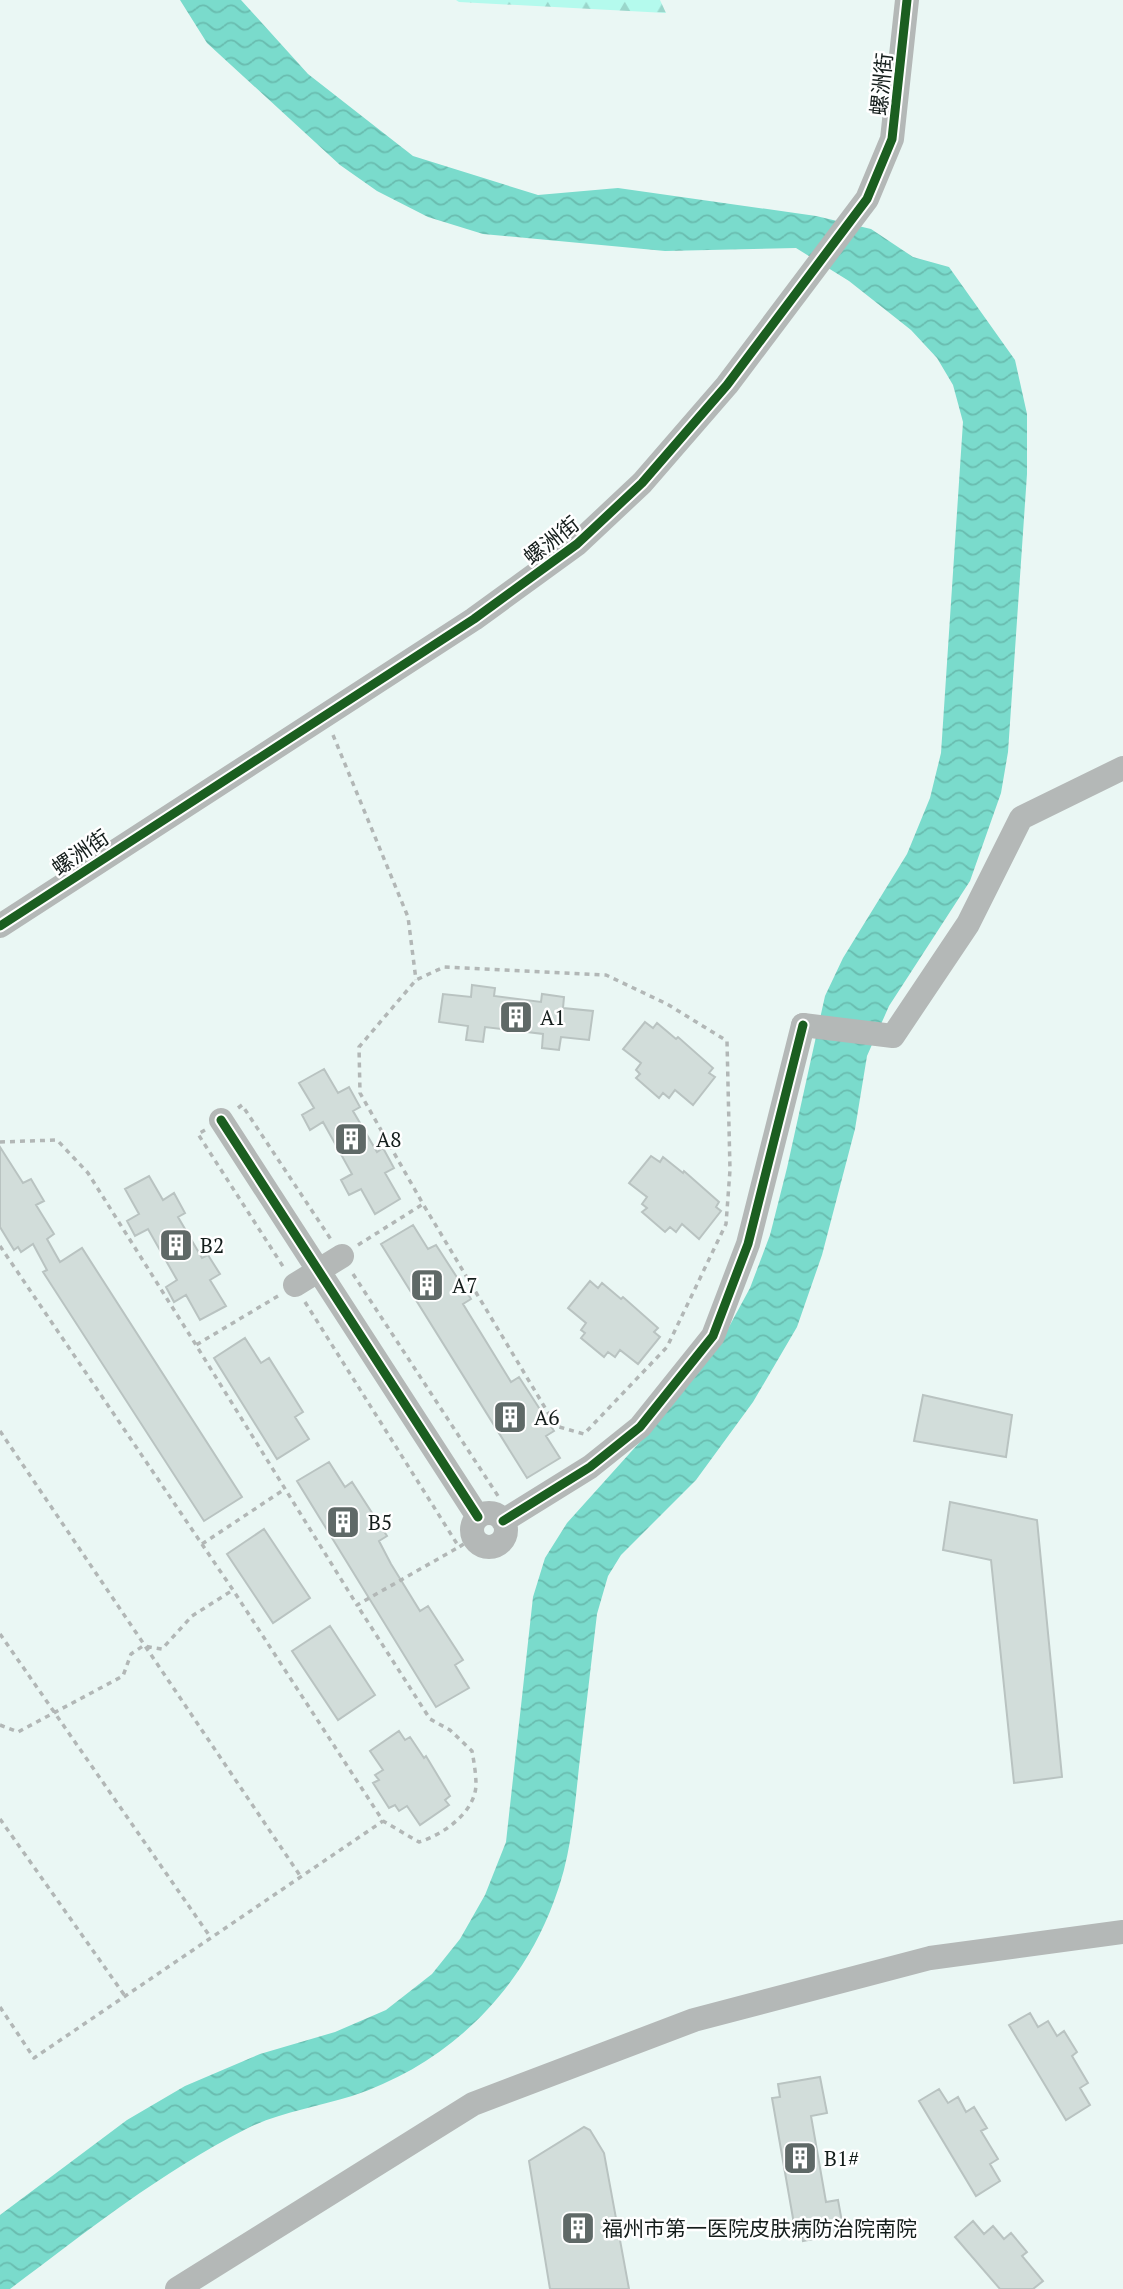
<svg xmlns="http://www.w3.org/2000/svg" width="1123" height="2289" viewBox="0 0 1123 2289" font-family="'PT Serif','Noto Sans SC',serif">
	<defs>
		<pattern id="forest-firs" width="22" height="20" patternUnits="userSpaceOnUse" patternTransform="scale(1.75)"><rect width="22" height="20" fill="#b4faed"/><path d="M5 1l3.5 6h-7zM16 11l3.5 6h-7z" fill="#9ad6cb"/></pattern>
		<pattern id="water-waves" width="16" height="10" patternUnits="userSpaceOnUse" patternTransform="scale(1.75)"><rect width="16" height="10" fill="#7adbcc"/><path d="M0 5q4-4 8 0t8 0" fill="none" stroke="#69bcaf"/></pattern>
	</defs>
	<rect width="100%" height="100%" fill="#eaf7f4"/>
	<path fill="url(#forest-firs)" d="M456 0H660L666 13 459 2Z"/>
	<path fill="url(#water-waves)" d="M180 0H241L308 74 413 156 538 195 618 188 816 216 871 229 913 257 949 267 1015 360 1027 414V474L1008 752 1001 793 970 881 889 1006 867 1056 855 1129 822 1255 797 1327 753 1402 696 1480 621 1555 608 1576 597 1614C591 1665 585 1716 579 1767 574 1813 571 1858 554 1901 520 1994 446 2065 352 2096 317 2107 280 2112 246 2129 161 2172 86 2232 10 2289H0V2215L127 2120 185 2086 260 2054 335 2032 386 2010 432 1974 460 1939 485 1895 506 1842 533 1597 545 1558 567 1523 656 1424 724 1336 750 1288 770 1235 787 1168 825 996 843 958 907 854 930 798 941 753 963 422 953 385 937 358 911 330 849 281 796 248 665 251 483 234 428 217 377 191 340 165 207 43Z"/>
	<path fill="#d2ddda" stroke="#b9c3c1" stroke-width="2" d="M472 985 495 988 494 996 541 1002 542 994 564 997 563 1008 593 1011 589 1040 561 1037 559 1050 542 1048 543 1034 485 1027 483 1042 466 1040 468 1026 439 1022 443 994 471 997Z
		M645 1022 653 1028 657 1023 676 1039 678 1037 713 1068 709 1073 715 1077 693 1105 675 1090 669 1098 663 1093 659 1098 636 1078 640 1074 636 1070 641 1063 623 1049Z
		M324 1069 338 1093 349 1087 360 1107 353 1111 377 1152 383 1148 394 1168 385 1173 400 1199 375 1214 361 1189 349 1195 341 1180 352 1174 323 1122 310 1130 302 1115 314 1108 299 1083Z
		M0 1147 23 1183 31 1179 44 1201 36 1205 54 1234 47 1239 60 1262 82 1248 242 1497 204 1521 43 1272 47 1270 33 1244 21 1252 18 1247 14 1250 0 1227Z
		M651 1156 660 1162 663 1157 683 1173 684 1171 719 1202 716 1207 721 1211 699 1239 682 1224 676 1232 670 1227 665 1232 642 1212 647 1208 642 1204 647 1197 629 1183Z
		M149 1176 163 1200 174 1193 185 1213 178 1217 202 1258 208 1255 220 1274 210 1280 226 1306 200 1320 186 1295 174 1302 166 1287 177 1280 148 1229 135 1236 127 1221 139 1214 125 1189Z
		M413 1225 428 1249 436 1245 471 1299 463 1304 511 1382 519 1377 554 1431 546 1436 560 1458 527 1478 381 1244Z
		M590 1281 598 1288 602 1283 621 1299 623 1297 658 1328 654 1332 660 1337 638 1364 620 1350 615 1357 608 1352 604 1357 581 1338 585 1333 581 1330 586 1323 568 1308Z
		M245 1338 261 1363 269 1358 303 1412 295 1417 309 1439 277 1459 214 1358Z
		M923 1395 1012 1415 1006 1457 914 1441Z
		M329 1462 345 1487 352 1482 387 1536 379 1541 391 1564 420 1611 428 1606 463 1660 455 1665 469 1688 436 1707 297 1481Z
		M950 1502 1037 1520 1062 1777 1014 1783 991 1560 943 1550Z
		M264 1529 310 1598 273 1623 227 1554Z
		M330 1626 375 1695 338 1720 292 1651Z
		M399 1731 405 1740 410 1737 424 1758 426 1756 450 1796 445 1800 449 1805 420 1825 407 1806 399 1811 395 1805 389 1808 373 1783 379 1780 375 1775 383 1770 370 1751Z
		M1030 2013 1038 2027 1048 2021 1057 2036 1064 2031 1077 2052 1072 2056 1088 2083 1080 2088 1090 2105 1066 2120 1009 2025Z
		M820 2077 827 2113 811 2116 826 2202 838 2200 844 2233 803 2241 800 2223 794 2224 772 2098 780 2097 778 2084Z
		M939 2089 948 2103 958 2097 966 2112 974 2107 987 2128 981 2131 998 2159 990 2164 1000 2181 976 2196 919 2101Z
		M584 2127 590 2130 604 2153 629 2289H550L529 2161Z
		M973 2221 984 2234 993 2226 1004 2239 1011 2233 1027 2252 1022 2256 1043 2281 1033 2289H1000L955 2237Z"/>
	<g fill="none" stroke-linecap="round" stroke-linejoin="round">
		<path stroke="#b2b7b6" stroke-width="3.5" stroke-dasharray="5 5" stroke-linecap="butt" d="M333 735 408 917 416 980
			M238 1108 242 1105 332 1241
			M205 1130 198 1134 284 1268
			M0 1142 57 1140 88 1173 196 1345
			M358 1245 423 1204 360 1093 359 1047 416 980 444 967 606 975 667 1004 727 1041 730 1170 726 1224 667 1347 584 1434 556 1426 423 1204
			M0 1246 233 1590 383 1821 419 1842C442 1835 475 1813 476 1785 476 1774 474 1762 472 1751L450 1730 430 1719 357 1605
			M353 1274 500 1499
			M278 1296 196 1345 357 1605 459 1547
			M305 1302 459 1547 473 1538
			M0 1431 301 1877
			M202 1544 285 1489
			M0 1634 211 1938
			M0 1725 18 1732 123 1676 131 1654 143 1646 162 1649 192 1616 233 1590
			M0 1819 125 1996
			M0 2007 34 2058 383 1821"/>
		<path stroke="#b4b8b7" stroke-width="24" d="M0 926 474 619 577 544 642 483 727 385 867 199 892 139 907 0
			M221 1120 478 1517
			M295 1285 342 1256
			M472 1530a17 17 0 1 1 34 0a17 17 0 1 1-34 0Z
			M503 1521 590 1467 640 1427 713 1336 748 1244 803 1025
			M177 2289 473 2104 694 2020 930 1958 1123 1932"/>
		<path stroke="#b4b8b7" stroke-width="24" d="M803 1025 893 1036 968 924 1021 818 1123 768"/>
		<g stroke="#fff" stroke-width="13">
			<path id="cycleway" d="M0 926 474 619 577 544 642 483 727 385 867 199 892 139 907 0
				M221 1120 478 1517
				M503 1521 590 1467 640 1427 713 1336 748 1244 803 1025"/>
		</g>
		<use href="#cycleway" stroke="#1b5e20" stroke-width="9"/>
	</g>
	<defs>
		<g id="building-square" transform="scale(1.75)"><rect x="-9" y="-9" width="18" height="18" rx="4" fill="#5f6967" stroke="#fff"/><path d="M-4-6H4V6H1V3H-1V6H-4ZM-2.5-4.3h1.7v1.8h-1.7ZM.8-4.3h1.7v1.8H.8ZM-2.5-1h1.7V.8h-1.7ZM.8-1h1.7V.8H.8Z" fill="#fff"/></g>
	</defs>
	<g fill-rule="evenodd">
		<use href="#building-square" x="516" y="1017"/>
		<use href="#building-square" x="351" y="1139"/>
		<use href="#building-square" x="176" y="1245"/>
		<use href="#building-square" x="427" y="1285"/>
		<use href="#building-square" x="510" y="1417"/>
		<use href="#building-square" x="343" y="1522"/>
		<use href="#building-square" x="800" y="2158"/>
		<use href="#building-square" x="578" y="2228"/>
	</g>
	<g text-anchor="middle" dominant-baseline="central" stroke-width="5" stroke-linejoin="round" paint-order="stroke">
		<g font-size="21" fill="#141d1b" stroke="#fff">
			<text transform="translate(881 84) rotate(-84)">螺洲街</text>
			<text transform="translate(551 540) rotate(-38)">螺洲街</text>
			<text transform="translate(80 852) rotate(-34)">螺洲街</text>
		</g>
		<g font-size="21" fill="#141d1b" stroke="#fff" text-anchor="start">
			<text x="540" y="1017">A1</text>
			<text x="376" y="1139">A8</text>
			<text x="200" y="1245">B2</text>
			<text x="452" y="1285">A7</text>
			<text x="534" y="1417">A6</text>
			<text x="368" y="1522">B5</text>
			<text x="824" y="2158">B1#</text>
			<text x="602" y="2228">福州市第一医院皮肤病防治院南院</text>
		</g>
	</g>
</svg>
